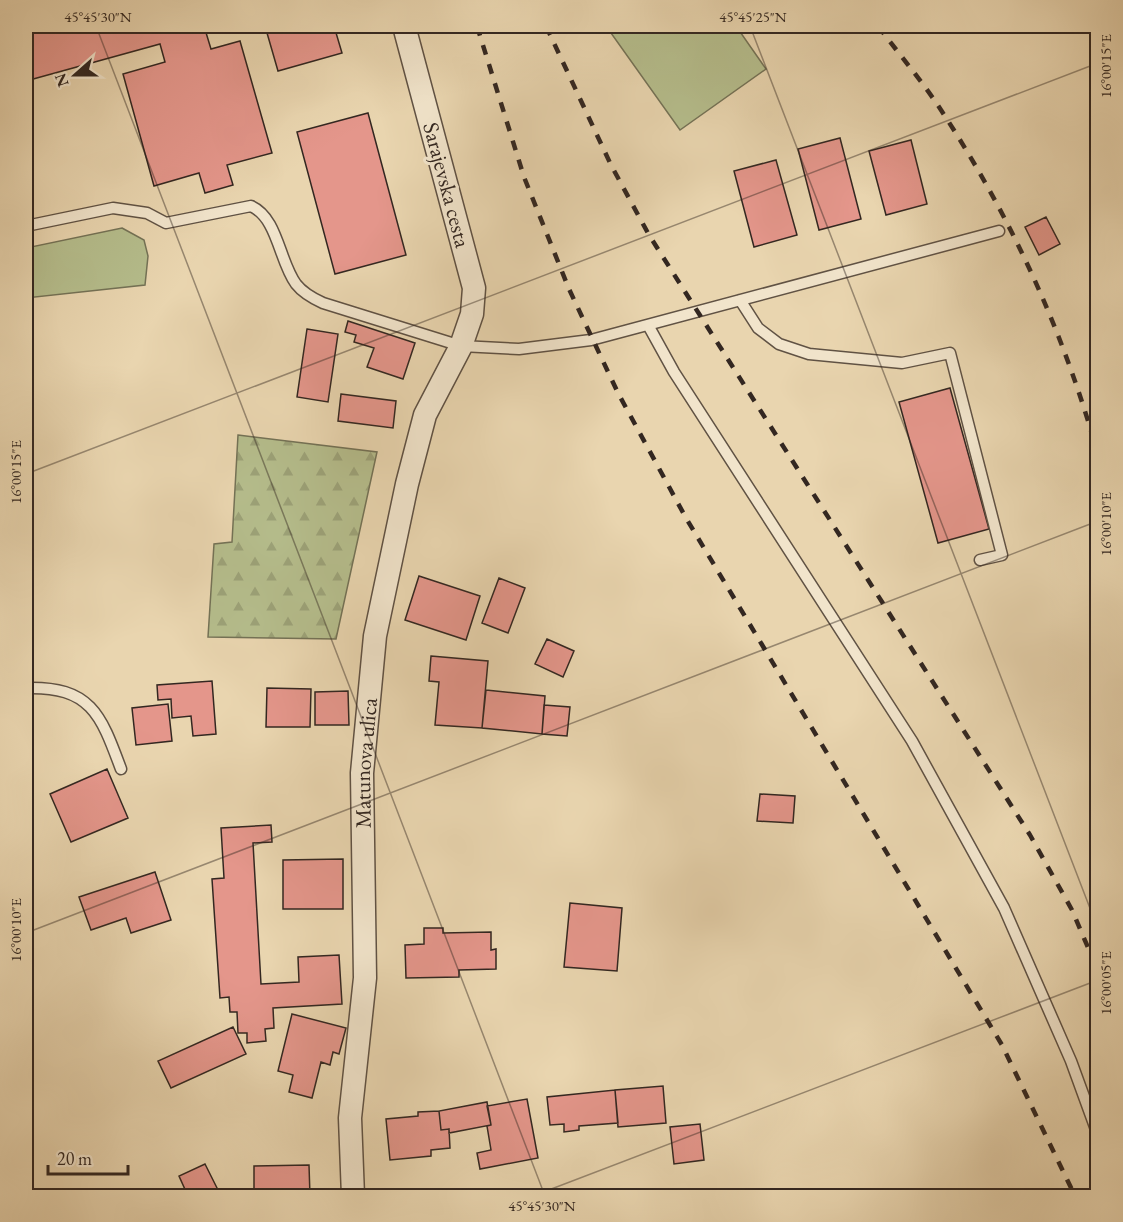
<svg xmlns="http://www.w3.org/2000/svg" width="1123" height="1222" viewBox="0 0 1123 1222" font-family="'EB Garamond',serif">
	<defs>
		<pattern id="forest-firs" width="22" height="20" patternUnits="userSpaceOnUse" patternTransform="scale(1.5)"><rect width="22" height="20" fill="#b5bd8c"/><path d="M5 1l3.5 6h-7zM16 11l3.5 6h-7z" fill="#9ca278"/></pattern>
	</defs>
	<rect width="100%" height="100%" fill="#e9d5af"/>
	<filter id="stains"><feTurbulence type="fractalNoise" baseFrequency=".00333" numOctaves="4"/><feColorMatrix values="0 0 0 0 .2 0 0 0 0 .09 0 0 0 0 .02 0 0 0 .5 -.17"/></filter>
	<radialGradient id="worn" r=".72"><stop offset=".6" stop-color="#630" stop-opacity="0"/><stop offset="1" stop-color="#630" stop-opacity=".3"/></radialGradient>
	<path fill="#b5bd8c" stroke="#747256" stroke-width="1.5" d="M606 26H736L766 69 680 130Z
		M122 228 144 240 148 256 145 285 26 298V248Z"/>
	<path fill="url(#forest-firs)" stroke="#747256" stroke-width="1.5" d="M238 435 377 452 336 639 208 637 214 544 232 542Z"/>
	<path fill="#e4968b" stroke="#332721" stroke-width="1.5" d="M26 26H204L211 49 240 41 272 153 227 165 233 185 205 193 199 173 154 186 123 74 165 62 160 44 26 81Z
		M265 26H334L342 53 278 71Z
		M368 113 406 255 335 274 297 132Z
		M840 138 861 219 819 230 798 149Z
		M911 140 927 204 886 215 869 151Z
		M776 160 797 235 754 247 734 171Z
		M1046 217 1060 244 1039 255 1025 227Z
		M348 321 415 343 403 379 367 367 374 348 354 342 356 335 345 332Z
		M307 329 338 334 328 402 297 397Z
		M950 388 989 529 938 543 899 402Z
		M341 394 396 401 393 428 338 421Z
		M419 576 480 596 466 640 405 620Z
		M499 578 525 588 508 633 482 623Z
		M547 639 574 651 563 677 535 664Z
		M431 656 488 661 482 728 435 725 439 682 429 681Z
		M212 681 216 734 193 736 191 716 172 718 171 699 158 700 157 685Z
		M267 688 311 689 310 727H266Z
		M486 690 545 696 542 734 482 728Z
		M348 691 349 725H315V692Z
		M168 704 172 741 136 745 132 708Z
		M544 705 570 707 567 736 542 734Z
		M107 769 128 818 71 842 50 794Z
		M760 794 795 796 793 823 757 821Z
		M271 825 272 842 253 843 261 984 299 982 298 957 339 955 342 1004 273 1008 274 1028 265 1029 266 1041 247 1043V1033H238L237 1012H230L229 997 220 998 212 879 224 878 221 828Z
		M343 859V909H283V860Z
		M155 872 171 920 131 933 126 918 91 930 79 897Z
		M570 903 622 908 617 971 564 967Z
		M424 928H443V933L491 932V950L496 949V969L459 970V977L406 978 405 945 424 944Z
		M292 1014 346 1028 339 1054 333 1052 330 1065 321 1062 312 1098 289 1092 293 1075 278 1071Z
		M233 1027 246 1054 171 1088 158 1061Z
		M663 1086 666 1123 618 1127 615 1090Z
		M615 1090 618 1123 579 1126V1130L564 1132V1124L550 1125 547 1097Z
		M527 1099 538 1158 480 1169 477 1153 491 1150 487 1126 491 1125 487 1106Z
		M487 1102 491 1125 449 1133V1129L441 1130 439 1111Z
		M439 1111 441 1130 449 1129 450 1148 431 1150V1156L390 1160 386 1119 418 1116V1112Z
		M700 1124 704 1160 674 1164 670 1127Z
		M205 1164 221 1196H188L179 1176Z
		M309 1165 310 1196H254V1166Z"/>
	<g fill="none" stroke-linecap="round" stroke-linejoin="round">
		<g stroke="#605244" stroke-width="13">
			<path id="service" d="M26 226 113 208 147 213 166 223 251 206C278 218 279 261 296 284 303 293 312 298 323 303L461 346 519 349 591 340 999 231
				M740 300 758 328 779 344 809 354 902 363 950 353 1002 555 980 560
				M648 325 674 372 912 741 1004 908 1071 1061 1098 1135
				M26 688C91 686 101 715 121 769"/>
		</g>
		<g stroke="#605244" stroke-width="25">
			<g id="minor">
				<path id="s1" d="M353 1196 350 1118 365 978 362 773 375 636 407 484 425 415 461 346 472 314 474 288 404 26"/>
			</g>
		</g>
		<use href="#service" stroke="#f1e4cb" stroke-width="10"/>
		<use href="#minor" stroke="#f1e4cb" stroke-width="22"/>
		<path stroke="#332721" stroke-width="4.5" stroke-dasharray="10 10" stroke-linecap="butt" d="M477 26 524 177 569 289 618 393 686 518 1002 1045 1075 1196
			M546 26 611 165 649 235 1030 835 1072 910 1098 971
			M878 26C899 54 922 81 941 110 1011 217 1064 332 1098 455"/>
	</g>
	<path fill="none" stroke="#332721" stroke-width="1.5" stroke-opacity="0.45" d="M96 26 545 1196M750 26 1098 929M26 474 1098 63M26 933 1098 521M533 1196 1098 980"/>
	<g text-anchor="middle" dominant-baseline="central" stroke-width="6" stroke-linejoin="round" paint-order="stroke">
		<g font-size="22" fill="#332721" stroke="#f1e4cb">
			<text transform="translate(447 185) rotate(75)">Sarajevska cesta</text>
			<text stroke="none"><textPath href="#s1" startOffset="434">Matunova ulica</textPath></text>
		</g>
	</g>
	<rect width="1123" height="1222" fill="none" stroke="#e9d5af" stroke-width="66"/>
	<g transform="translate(75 75) rotate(249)" stroke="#f1e4cb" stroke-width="4.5" paint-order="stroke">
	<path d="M0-4.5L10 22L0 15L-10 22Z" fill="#332721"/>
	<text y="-9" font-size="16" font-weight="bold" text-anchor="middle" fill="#332721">N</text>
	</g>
	<path d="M48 1165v9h80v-9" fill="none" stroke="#332721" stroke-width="3"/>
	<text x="57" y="1165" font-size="18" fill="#332721" stroke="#f1e4cb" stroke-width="4.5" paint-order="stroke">20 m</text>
	<rect x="33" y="33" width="1057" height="1156" fill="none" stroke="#332721" stroke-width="2"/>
	<g font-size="15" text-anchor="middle" fill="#332721">
		<text x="98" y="22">45°45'30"N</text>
		<text x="753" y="22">45°45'25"N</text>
		<text transform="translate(1106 66) rotate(-90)" y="5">16°00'15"E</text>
		<text transform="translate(16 472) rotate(-90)" y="5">16°00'15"E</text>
		<text transform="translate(1106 524) rotate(-90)" y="5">16°00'10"E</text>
		<text transform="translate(16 930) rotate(-90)" y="5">16°00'10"E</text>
		<text transform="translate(1106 983) rotate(-90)" y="5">16°00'05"E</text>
		<text x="542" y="1211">45°45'30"N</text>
	</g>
	<rect width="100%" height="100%" filter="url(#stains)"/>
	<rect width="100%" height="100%" fill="url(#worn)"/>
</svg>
